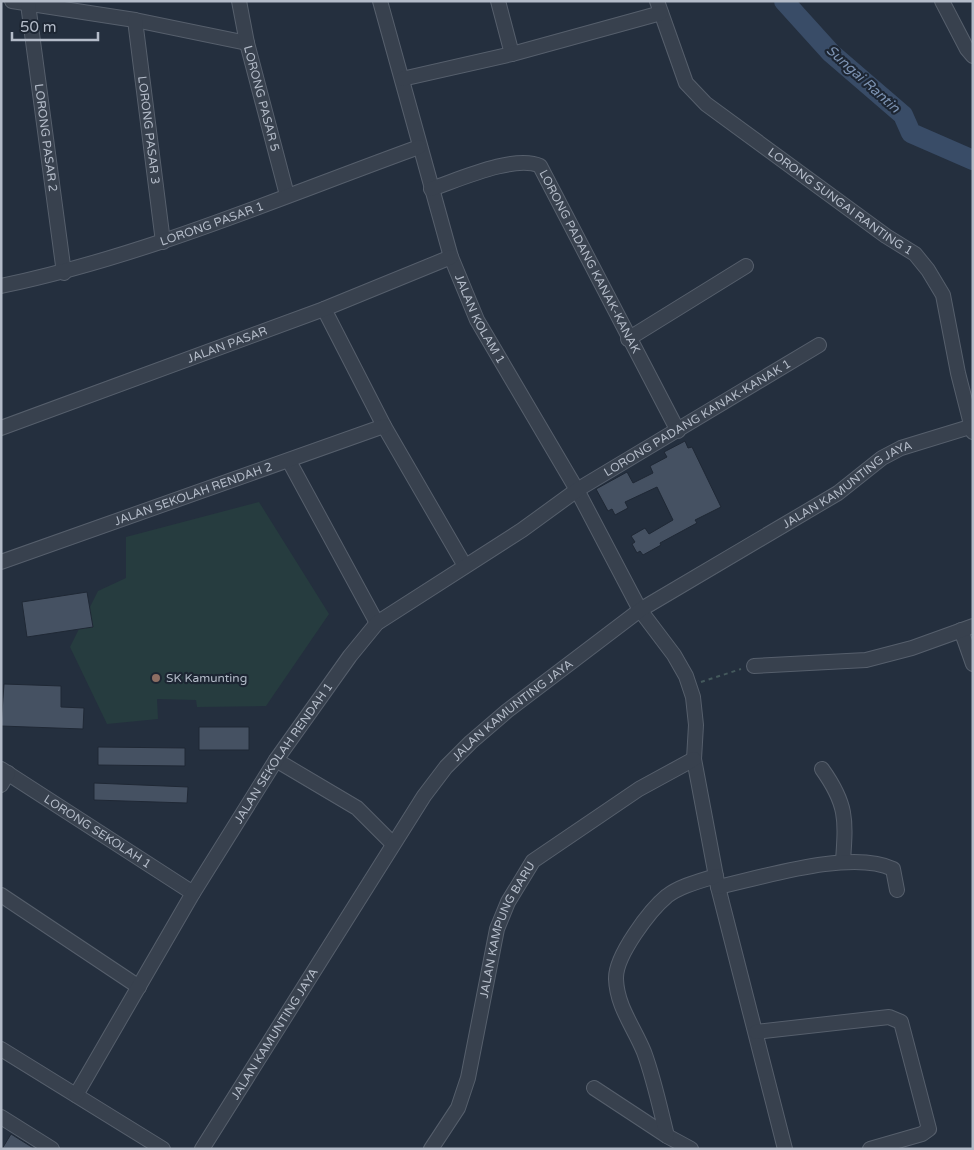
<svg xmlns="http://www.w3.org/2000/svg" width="974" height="1150" viewBox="0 0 974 1150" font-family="'Varela Round',sans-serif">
	<rect width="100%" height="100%" fill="#242f3e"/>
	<path fill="#263c3f" d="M259 502 329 614 266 706 197 707 196 700 157 699 158 719 107 724 70 647 98 591 126 578V537Z"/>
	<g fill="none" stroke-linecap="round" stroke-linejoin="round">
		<path stroke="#394c67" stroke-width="20" d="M784 1 831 53 903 115 911 133 973 160"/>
	</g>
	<path fill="#455162" stroke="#1f2835" d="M685 441 688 448 692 447 721 507 695 520 697 523 660 543 661 545 643 555 640 551 637 553 632 544 635 542 631 536 645 528 649 534 673 520 657 487 625 502 628 508 615 515 612 509 608 511 596 489 627 472 633 483 653 473 650 466 667 457 664 452Z
		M87 592 93 627 27 637 22 602Z
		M4 684 61 686V707L84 708 83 729 1 726Z
		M199 727H249V750H199Z
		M98 747 185 748V766L98 765Z
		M94 783 188 787 187 803 94 800Z
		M11 1134 35 1149H2Z"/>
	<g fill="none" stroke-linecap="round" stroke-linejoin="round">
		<g stroke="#565f6c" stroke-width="16">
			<g id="street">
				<path d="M12 1 135 20 247 43"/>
				<path id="s1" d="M239 1 247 43 287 195"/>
				<path id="s2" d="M380 1 451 257 477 320 577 490 640 610 674 655 686 676 693 697 696 725 694 759 718 887 785 1149"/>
				<path d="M498 1 512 54"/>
				<path id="s3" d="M657 1 686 83 706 104 886 236 915 254 928 270 943 295 958 373 973 432"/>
				<path d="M942 1 967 49 973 56"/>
				<path id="s4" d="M28 4 64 273"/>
				<path id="s5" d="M135 20 163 242"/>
				<path d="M402 79 512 54 661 13"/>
				<path id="s6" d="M431 189C458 180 515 154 540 166L678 431"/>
				<path id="s7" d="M1 286C145 256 281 197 419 147"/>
				<path d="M324 309 384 426 465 566"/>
				<path d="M628 339 746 266"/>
				<path id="s8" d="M1 428 324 309 451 257"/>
				<path d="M289 461 377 623"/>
				<path id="s9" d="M1 562 384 426"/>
				<path d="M961 630 973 664"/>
				<path d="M754 666 866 660 912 648 973 626"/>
				<path d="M276 760 357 808 393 844"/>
				<path id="s10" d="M1 769 193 893"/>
				<path d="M822 769C847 804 846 819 843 861"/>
				<path d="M1 785 8 773"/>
				<path d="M718 887C764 877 852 849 893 869L897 890"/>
				<path d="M1 895 139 987"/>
				<path d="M756 1032 889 1017 901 1022 929 1129 922 1134 870 1149"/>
				<path d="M1 1049 163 1149"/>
				<path d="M594 1088 667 1136 691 1149"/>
				<path id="s11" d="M76 1095 193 893 276 760 350 656 377 623 522 530 577 490 819 345"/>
				<path d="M1 1117 52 1149"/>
				<path d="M667 1136C660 1108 654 1079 644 1052 634 1027 617 1007 616 979 615 956 650 910 667 896 680 886 700 881 716 876"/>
				<path id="s12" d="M202 1149 424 796 446 767 471 742 507 711 640 610 838 493 882 458 901 448 973 426"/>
				<path id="s13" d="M431 1149 458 1108 468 1078 497 929 508 902 533 861 639 789 694 759"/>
			</g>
		</g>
		<path stroke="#44595c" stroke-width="2" stroke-dasharray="4 4" stroke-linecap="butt" d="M701 682 741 669"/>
		<use href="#street" stroke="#38414e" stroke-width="14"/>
	</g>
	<circle fill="#8d6e63" stroke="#1d2633" stroke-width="2" cx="156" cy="678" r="5"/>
	<g text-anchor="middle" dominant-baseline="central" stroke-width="4.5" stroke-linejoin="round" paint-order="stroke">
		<g font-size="12" fill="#b4bcc9" stroke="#1d2633">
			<text stroke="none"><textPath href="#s1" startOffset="100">LORONG PASAR 5</textPath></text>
			<text stroke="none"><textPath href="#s5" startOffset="111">LORONG PASAR 3</textPath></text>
			<text stroke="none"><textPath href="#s4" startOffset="135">LORONG PASAR 2</textPath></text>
			<text stroke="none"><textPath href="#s3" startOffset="282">LORONG SUNGAI RANTING 1</textPath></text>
			<text stroke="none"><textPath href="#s7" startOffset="220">LORONG PASAR 1</textPath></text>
			<text stroke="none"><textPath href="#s6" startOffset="221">LORONG PADANG KANAK-KANAK</textPath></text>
			<text stroke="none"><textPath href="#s2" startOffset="334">JALAN KOLAM 1</textPath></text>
			<text stroke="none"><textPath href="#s8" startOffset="241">JALAN PASAR</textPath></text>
			<text stroke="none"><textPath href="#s11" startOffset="941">LORONG PADANG KANAK-KANAK 1</textPath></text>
			<text stroke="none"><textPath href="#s12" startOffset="946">JALAN KAMUNTING JAYA</textPath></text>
			<text stroke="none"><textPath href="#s9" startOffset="204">JALAN SEKOLAH RENDAH 2</textPath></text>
			<text stroke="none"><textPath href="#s12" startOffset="541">JALAN KAMUNTING JAYA</textPath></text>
			<text stroke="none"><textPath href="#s11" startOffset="400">JALAN SEKOLAH RENDAH 1</textPath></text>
			<text stroke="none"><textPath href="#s10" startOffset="115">LORONG SEKOLAH 1</textPath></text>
			<text stroke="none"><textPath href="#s13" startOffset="235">JALAN KAMPUNG BARU</textPath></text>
			<text stroke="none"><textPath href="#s12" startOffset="136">JALAN KAMUNTING JAYA</textPath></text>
		</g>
		<g font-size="12" fill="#b4bcc9" stroke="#1d2633" text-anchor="start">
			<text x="166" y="678">SK Kamunting</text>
		</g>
		<g font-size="14" font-style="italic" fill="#7c92b1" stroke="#1d2633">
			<text transform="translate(863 79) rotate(42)">Sungai Rantin</text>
		</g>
	</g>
	<rect width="974" height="1150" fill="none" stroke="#b4bcc9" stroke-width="5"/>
	<path d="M12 32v8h86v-8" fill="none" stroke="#b4bcc9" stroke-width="2.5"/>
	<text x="20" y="32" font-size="15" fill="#b4bcc9" stroke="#1d2633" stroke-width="4" paint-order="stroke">50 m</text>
</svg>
